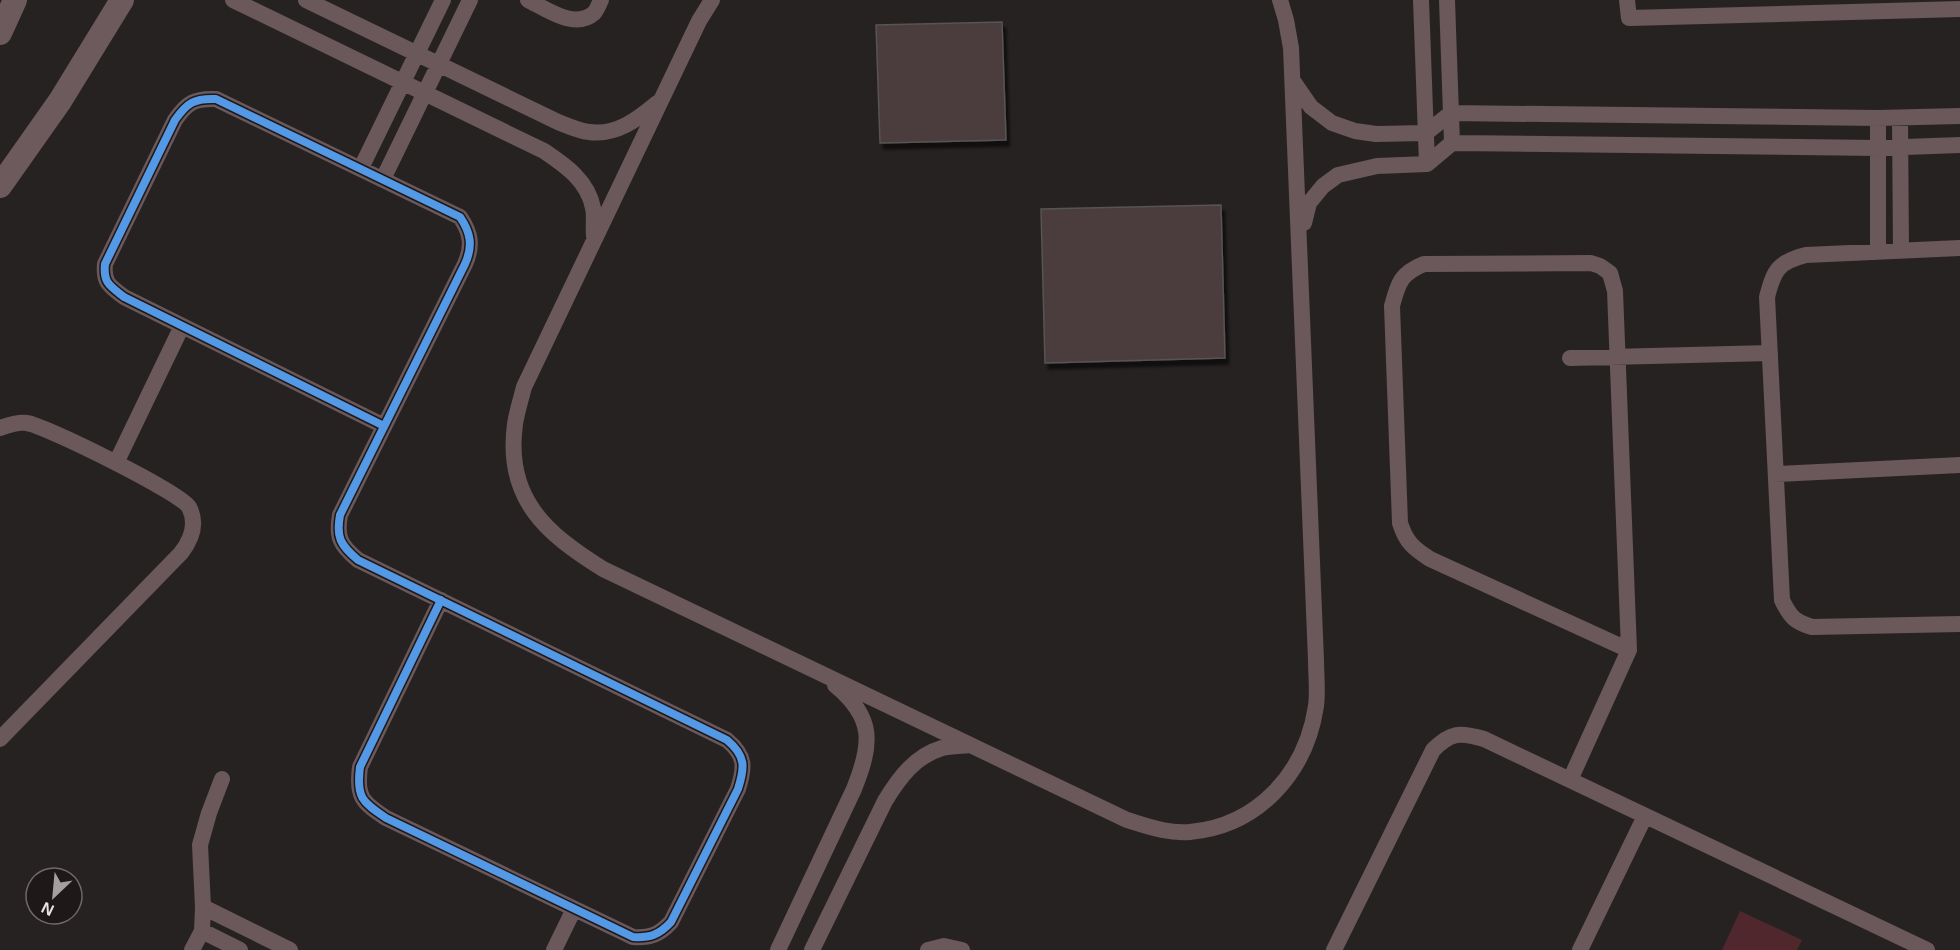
<svg xmlns="http://www.w3.org/2000/svg" width="1960" height="950" viewBox="0 0 1960 950" font-family="Arial,sans-serif">
	<defs>
		<filter id="shadow"><feDropShadow dx="3.5" dy="6" stdDeviation="1.5" flood-color="#0009"/></filter>
	</defs>
	<rect width="100%" height="100%" fill="#272222"/>
	<path fill="#50272c" d="M1740 911 1802 940 1797 950H1722Z"/>
	<path fill="#4c3c3e" stroke="#575454" stroke-width="1.5" filter="url(#shadow)" d="M1002 22 1006 140 880 143 876 25Z
		M1221 205 1225 358 1045 363 1041 209Z"/>
	<g fill="none" stroke-linecap="round" stroke-linejoin="round">
		<path stroke="#6a585a" stroke-width="16" d="M233 0 544 151C565 165 588 181 593 208 595 216 593 227 594 236
			M306 0 558 122C568 126 579 131 589 132 616 136 638 119 657 103
			M528 0C546 9 575 30 594 13 597 10 599 4 601 0
			M712 0 699 21 524 387C521 399 517 411 515 424 505 498 545 533 603 569L1127 820C1147 826 1168 834 1190 832 1258 826 1306 773 1316 706 1318 691 1316 675 1316 660L1291 48 1286 20 1280 0
			M1421 0 1427 164
			M1447 0 1452 143
			M1627 0 1629 18 1960 9
			M1293 81 1311 107 1332 123 1355 131 1376 134 1426 133 1451 113 1878 118 1960 116
			M1878 118V252
			M1900 118 1901 251
			M361 168 443 0
			M383 179 470 0
			M1304 223 1309 203 1323 186 1338 175 1377 166 1427 164 1452 143 1878 148 1960 145
			M1960 248 1806 255C1778 262 1774 270 1767 297L1782 600C1790 617 1795 622 1812 627L1960 624
			M1570 358 1770 353
			M384 426 124 297C110 286 103 283 105 264L175 120C187 103 194 98 216 99L460 217C471 233 473 246 465 264L340 515C336 537 340 545 358 560L727 740C746 756 745 767 738 789L671 922C659 935 650 938 633 937L386 818C362 802 356 797 360 767L441 600
			M0 428C8 425 18 422 27 423 46 426 181 493 189 507 198 524 191 540 181 553L0 739
			M116 463 182 326
			M1776 474 1960 465
			M1570 780 1629 650 1615 291 1610 273 1600 266 1591 263 1424 264C1401 273 1398 283 1392 306L1400 523C1406 542 1413 548 1430 559L1629 650
			M203 907 290 950
			M202 931 240 950
			M192 950 202 931 203 907 200 845 209 813 222 779
			M554 950 574 909
			M778 950 854 789C872 744 875 718 835 685
			M812 950 885 801C899 778 915 756 942 748 951 746 961 746 970 745
			M928 950 944 946 962 950
			M1334 950 1433 750C1451 732 1460 732 1484 739L1927 950
			M1580 950 1645 816"/>
		<path stroke="#6d5a5d" stroke-width="24" d="M0 33 15 0
			M0 186 60 101 122 0"/>
		<g stroke="#1f1818" stroke-width="11">
			<path id="cycleway" d="M384 426 124 297C110 286 103 283 105 264L175 120C187 103 194 98 216 99L460 217C471 233 473 246 465 264L340 515C336 537 340 545 358 560L727 740C746 756 745 767 738 789L671 922C659 935 650 938 633 937L386 818C362 802 356 797 360 767L441 600"/>
		</g>
		<use href="#cycleway" stroke="#5399e6" stroke-width="8"/>
	</g>
	<g transform="translate(54 896) rotate(206)"><circle r="28" fill="#1f1818" stroke="#706a6a" stroke-width="1.5"/>
	<path d="M0-4.5L10 22L0 15L-10 22Z" fill="#a5a0a0"/>
	<text y="-9" font-size="16" font-weight="bold" text-anchor="middle" fill="#e9e4e4">N</text>
	</g>
</svg>
